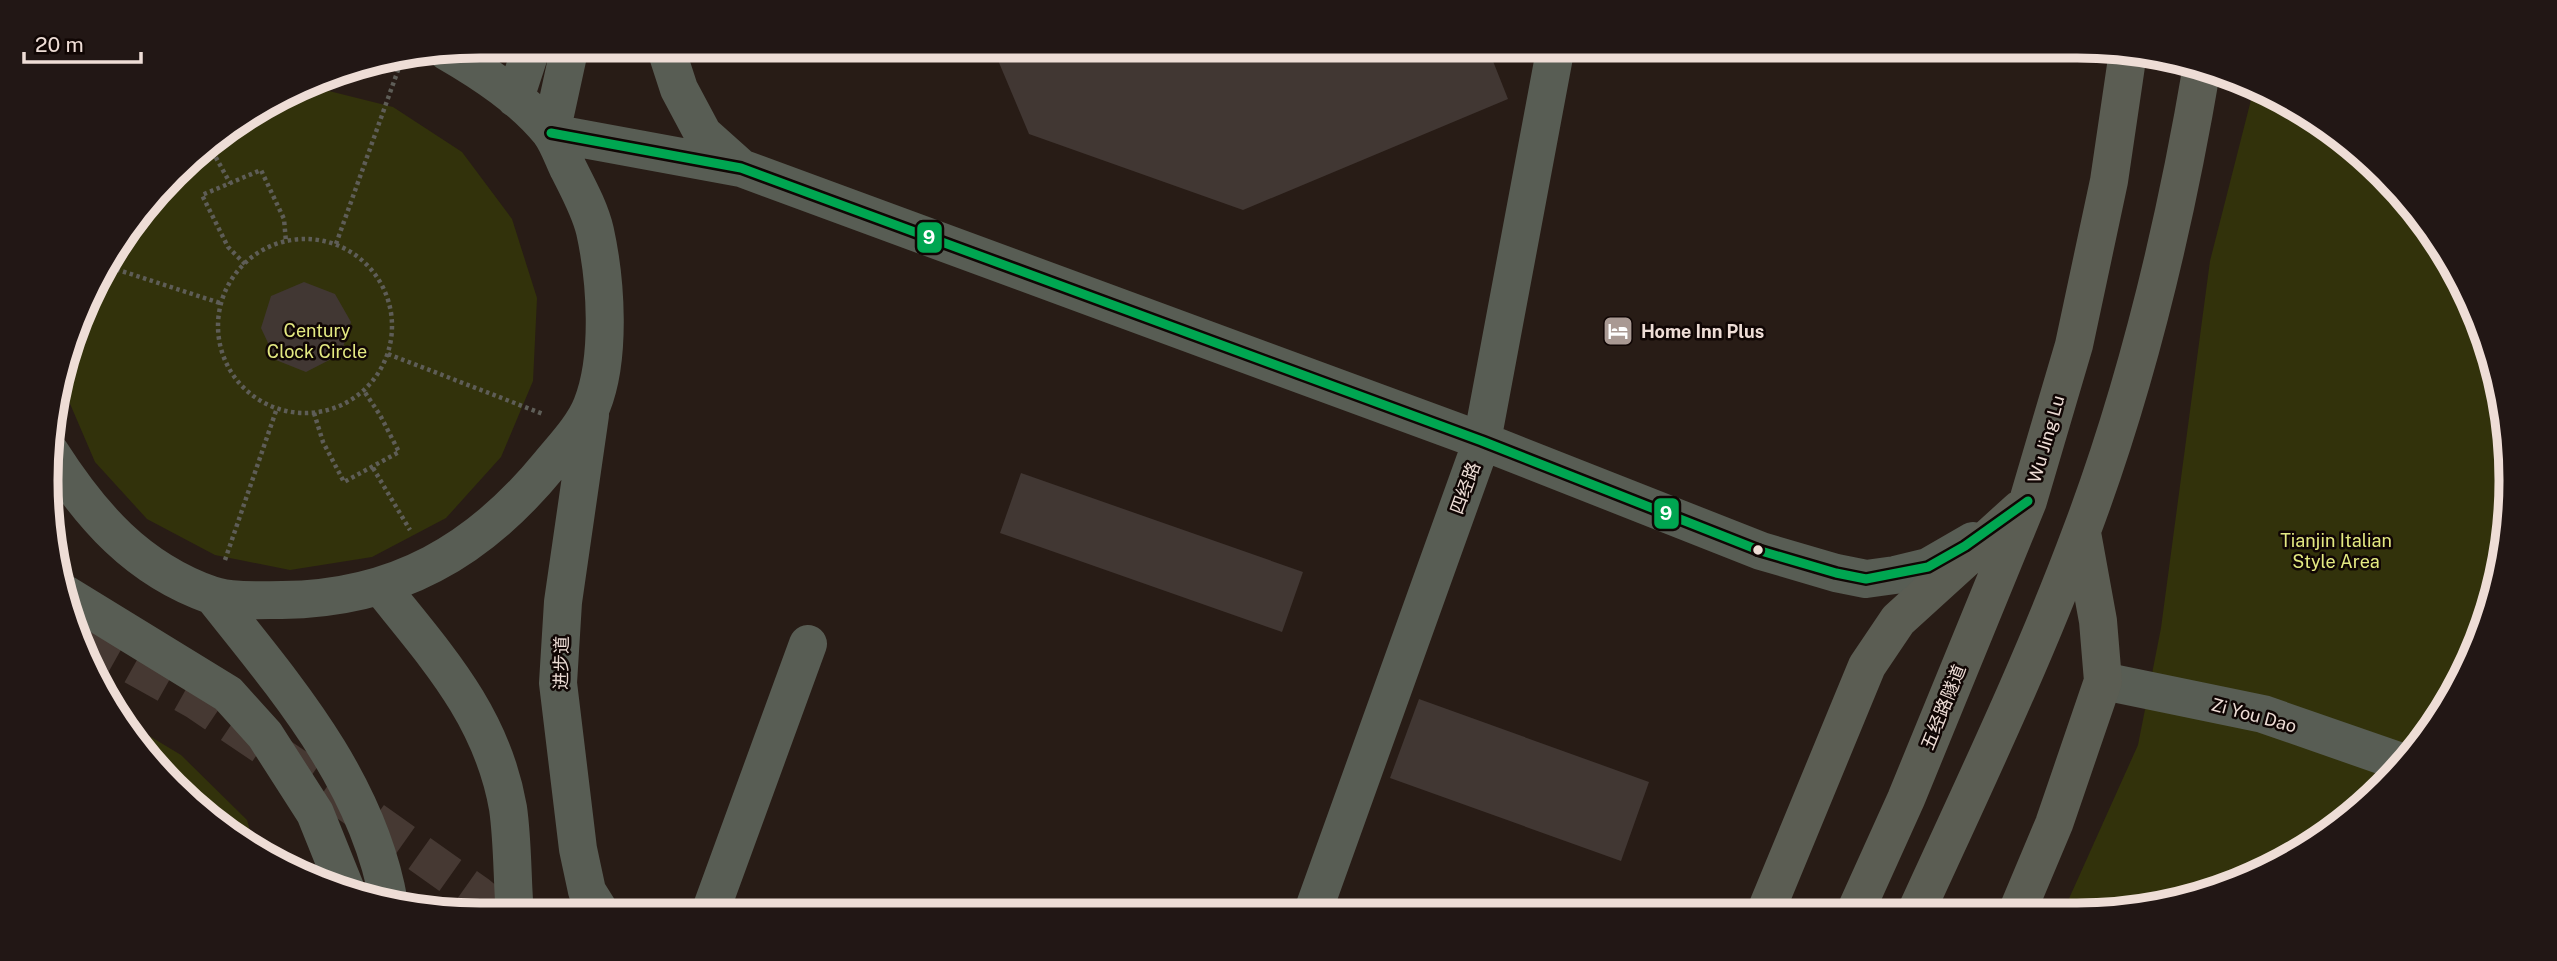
<svg xmlns="http://www.w3.org/2000/svg" width="2557" height="961" viewBox="0 0 2557 961" font-family="'Public Sans','Noto Sans SC',sans-serif">
	<rect width="100%" height="100%" fill="#281c16"/>
	<path fill="#32320b" d="M313 87 393 107 462 152 512 219 537 298 533 381 501 457 446 518 372 557 290 570 215 555 147 519 95 462 62 385 104 263 194 153Z
		M2253 92 2342 136 2453 263 2508 424 2497 593 2453 698 2364 807 2269 871 2134 912H2063L2138 745 2161 628 2210 261Z
		M116 716 181 755 247 820 254 845 216 826Z"/>
	<path fill="#413733" d="M992 46H1487L1508 99 1243 210 1029 134Z
		M304 282 335 294 351 322 341 354 306 372 276 360 261 328 271 296Z
		M1021 473 1303 572 1282 632 1000 533Z
		M1419 699 1649 782 1621 861 1390 778Z"/>
	<g fill="none" stroke-linecap="round" stroke-linejoin="round">
		<path stroke="#463933" stroke-width="38" stroke-dasharray="38 19" stroke-linecap="butt" d="M84 638 197 701 347 802 478 895 502 915"/>
		<path stroke="#5e5d57" stroke-width="4.5" stroke-dasharray="3.5 3.5" stroke-linecap="butt" d="M209 145 230 183
			M218 326a87 87 0 1 1 174 0a87 87 0 1 1-174 0Z
			M336 244 402 59
			M245 264 228 247 202 195 261 170 284 219 286 242
			M103 265 220 303
			M388 354 543 414
			M314 413 323 442 344 482 399 452 380 415 364 391
			M373 468 410 530
			M225 560 277 408"/>
		<path stroke="#585d54" stroke-width="38" d="M665 46 679 89 703 134 741 168
			M515 98 532 46
			M551 133 741 168 1482 441 1761 551 1836 573 1866 579 1895 575 1928 567 1973 541
			M551 133 570 46
			M590 415 563 602 558 683 578 849 587 891 602 915
			M50 452C91 516 137 569 211 595 231 602 260 600 282 600 396 599 479 551 550 464 564 447 584 426 592 405 611 357 606 281 595 231 590 209 577 186 567 166 562 155 557 141 550 132 522 98 484 73 446 51
			M381 587C437 657 492 716 508 808 513 843 512 880 515 915
			M65 594 228 694 265 735 315 813 346 890
			M213 596C287 689 368 782 389 903
			M2103 681 2263 714 2401 762
			M1312 914 1482 441 1556 46
			M709 915 808 644"/>
		<path stroke="#5b5d53" stroke-width="38" d="M1855 912 1906 799 2028 501 2074 345 2109 181 2128 52
			M1916 912C1973 787 2033 662 2081 533 2138 382 2175 226 2202 66
			M2017 912 2054 824 2103 681 2098 621 2082 533
			M1765 913 1867 666 1898 620 2019 510"/>
		<g stroke="#100604" stroke-width="14">
			<path id="bus-1" d="M551 133 741 168 1482 441 1761 551 1836 573 1866 579 1928 567 1965 546 2028 501"/>
		</g>
		<use href="#bus-1" stroke="#00a651" stroke-width="9"/>
	</g>
	<defs>
		<g id="hotel-square" transform="scale(1.575)"><rect x="-9" y="-9" width="18" height="18" rx="4" fill="#a99993" stroke="#100604"/><path d="M-6-4.5h1.5V1H6V5H4.5V3h-9V5H-6ZM-4 0a1.8 1.8 0 1 1 3.6 0ZM.5 0V-2.5h3Q6-2.5 6 0Z" fill="#fff"/></g>
	</defs>
	<g fill-rule="evenodd">
		<use href="#hotel-square" x="1618" y="331"/>
	</g>
	<circle fill="#eeddd6" stroke="#100604" stroke-width="2.5" cx="1758" cy="550" r="6"/>
	<g text-anchor="middle" dominant-baseline="central" stroke-width="5" stroke-linejoin="round" paint-order="stroke">
		<g font-size="18" fill="#e4e982" stroke="#100604">
			<text x="317" y="330">Century<tspan x="317" dy="21">Clock Circle</tspan></text>
			<text x="2336" y="540">Tianjin Italian<tspan x="2336" dy="21">Style Area</tspan></text>
		</g>
		<g font-size="18" font-weight="bold" fill="#eeddd6" stroke="#100604" text-anchor="start">
			<text x="1641" y="331">Home Inn Plus</text>
		</g>
		<g font-size="18" fill="#eeddd6" stroke="#100604">
			<text transform="translate(2046 439) rotate(-74)">Wu Jing Lu</text>
			<text transform="translate(1465 488) rotate(-70)">四经路</text>
			<text transform="translate(561 663) rotate(-89)">进步道</text>
			<text transform="translate(1943 707) rotate(-68)">五经路隧道</text>
			<text transform="translate(2254 715) rotate(15)">Zi You Dao</text>
		</g>
	</g>
	<path d="M0 0H2557V961H0ZM480 58H2077A422 422 0 0 1 2499 480V481A422 422 0 0 1 2077 903H480A422 422 0 0 1 58 481V480A422 422 0 0 1 480 58Z" fill="#221715" fill-rule="evenodd"/>
	<path fill="none" stroke="#eeddd6" stroke-width="9" d="M480 58H2077A422 422 0 0 1 2499 480V481A422 422 0 0 1 2077 903H480A422 422 0 0 1 58 481V480A422 422 0 0 1 480 58Z"/>
	<g stroke="#100604" stroke-width="2.5">
		<rect x="916" y="221" width="27" height="33" rx="7" fill="#00a651"/>
		<rect x="1653" y="497" width="27" height="33" rx="7" fill="#00a651"/>
	</g>
	<g font-size="19" text-anchor="middle" font-weight="bold" fill="#fff">
		<text x="929" y="244">9</text>
		<text x="1666" y="520">9</text>
	</g>
	<path d="M24 52v10h117v-10" fill="none" stroke="#eeddd6" stroke-width="3.5"/>
	<text x="35" y="52" font-size="21" fill="#eeddd6" stroke="#100604" stroke-width="5" paint-order="stroke">20 m</text>
</svg>
